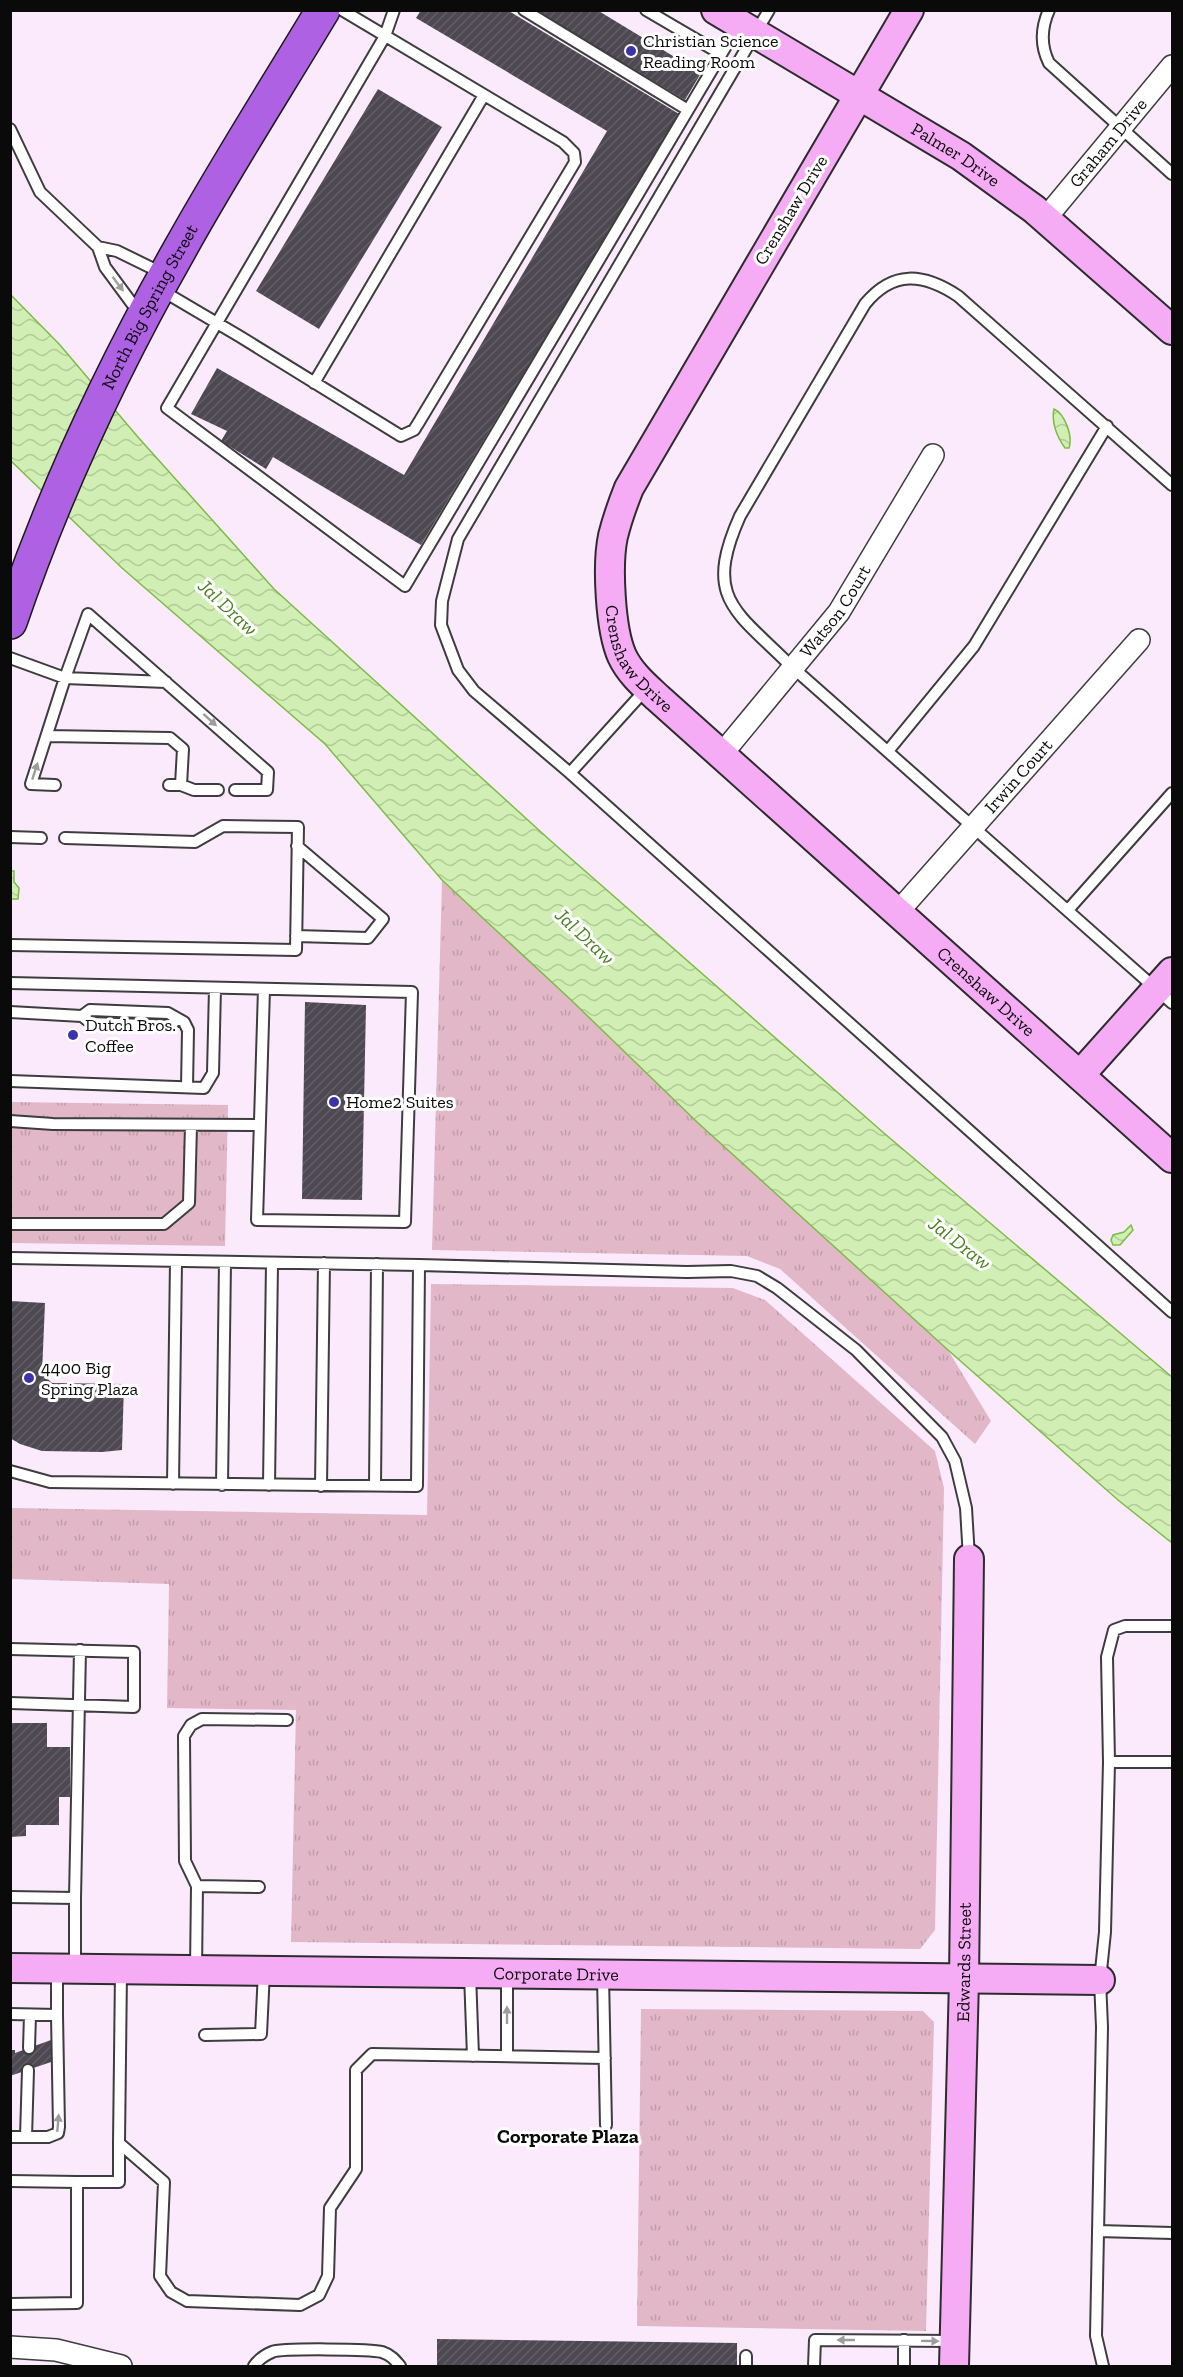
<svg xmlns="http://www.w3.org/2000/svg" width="1183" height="2377" viewBox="0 0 1183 2377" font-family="'Zilla Slab',serif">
	<defs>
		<pattern id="grass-tufts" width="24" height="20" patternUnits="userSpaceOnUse" patternTransform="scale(1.5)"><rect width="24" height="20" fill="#e2b8c8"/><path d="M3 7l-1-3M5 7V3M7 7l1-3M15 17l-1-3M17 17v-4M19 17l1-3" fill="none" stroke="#c19daa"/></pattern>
		<pattern id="water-waves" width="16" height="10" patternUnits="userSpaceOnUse" patternTransform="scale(1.5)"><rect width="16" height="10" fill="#d1eeb4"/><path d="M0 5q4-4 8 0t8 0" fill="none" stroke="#b2cb99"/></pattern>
		<pattern id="building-hatch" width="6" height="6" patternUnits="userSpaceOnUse" patternTransform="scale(1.5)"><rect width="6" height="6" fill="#4d4851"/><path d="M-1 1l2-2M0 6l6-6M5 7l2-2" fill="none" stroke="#625e65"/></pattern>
	</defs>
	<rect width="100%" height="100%" fill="#fbeafc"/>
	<path fill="url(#grass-tufts)" d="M442 880 570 999 697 1122 948 1350 991 1421 975 1444 780 1269 747 1256 432 1250Z
		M11 1102 228 1105 225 1246 11 1243Z
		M431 1284 733 1288 765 1300 935 1451 944 1488 935 1930 920 1949 291 1942 296 1710 167 1708 169 1584 11 1579V1508L427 1515Z
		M641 2009 923 2011 934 2022 926 2331 637 2326Z"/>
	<path fill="url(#water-waves)" stroke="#7cbc44" stroke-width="1.5" d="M10 294 60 345 137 436 274 589 552 842 885 1134 1172 1377V1543L1118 1500 948 1350 697 1122 570 999 442 880 325 744 122 568 11 461Z
		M1054 409C1065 414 1073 436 1069 448H1065C1057 437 1051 422 1054 409Z
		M11 871H14V882L19 888 18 899H11Z
		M1131 1225 1133 1230 1120 1245H1113L1111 1240 1113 1235 1124 1232Z"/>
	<path fill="url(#building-hatch)" d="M421 10H507L679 114 421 545 273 457 266 469 221 441 227 431 191 414 217 368 404 475 607 131 416 18Z
		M535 10H597L701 73 685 100Z
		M378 89 442 127 319 329 256 291Z
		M305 1002 366 1005 362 1200 302 1199Z
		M10 1301 45 1303 42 1373 52 1383 124 1384 122 1450 102 1452 42 1451 20 1444 10 1438Z
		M10 1723H47V1747H70V1797H59V1825H26V1836L10 1837Z
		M51 2040V2062L10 2076V2050H15V2053Z
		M437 2339 737 2343V2366H437Z"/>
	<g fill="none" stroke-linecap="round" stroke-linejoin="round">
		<g stroke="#3d3d3d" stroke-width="14">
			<path id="lane" d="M394 10 385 36 167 408 405 586 738 26
				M524 10 688 110
				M646 10 721 54
				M1049 10C1041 28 1040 45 1049 63L1172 174
				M10 129 40 192 98 247 105 267 139 313
				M98 247 117 251 164 274
				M161 290 239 336 401 436 414 430 419 422 575 162 574 153 563 142 342 10
				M314 383 484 95
				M1172 485 958 296C923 273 893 270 865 304L740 516C703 599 735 610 791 666L1172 1003
				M10 658 65 678 166 682
				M647 688 570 773 1172 1312
				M47 736 170 738 183 749 181 785
				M888 751 974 646 1107 426
				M570 773 474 691 458 670 441 625 442 601 458 539 769 10
				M55 785 31 784 65 678 88 614 268 772 267 790H235
				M169 785H181L194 790H218
				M10 837 41 838
				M1068 910 1172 793
				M296 936 368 938 383 919 297 846
				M10 945 296 950 298 827 223 826 195 842 65 838
				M10 983 412 992 405 1222 257 1220 264 989
				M10 1012 82 1016 90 1010 168 1013 184 1022 188 1030 187 1087
				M82 1016 91 1023 170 1026 176 1020
				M10 1081 204 1088 213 1073 215 988
				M10 1121 53 1124 260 1125
				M10 1224H164L189 1203 191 1125
				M10 1258 419 1265 687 1272 731 1271 757 1276 777 1288 856 1350 942 1437 955 1461 966 1508 969 1558
				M10 1471 50 1482 417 1486 419 1265
				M173 1484 176 1261
				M222 1485 225 1262
				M269 1485 272 1263
				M321 1486 324 1263
				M375 1486 377 1264
				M10 1649 134 1652V1707L10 1703
				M1109 1762 1107 1657 1114 1630 1125 1626H1172
				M197 1886 259 1887
				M10 1897 75 1898V1969
				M75 1898 80 1650
				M196 1970 197 1886 185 1861 184 1736 191 1725 202 1719 287 1720
				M121 1972 119 2143 164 2182 160 2276 171 2292 187 2301 300 2305 319 2295 328 2276 330 2208 356 2169V2070L372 2054 605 2058
				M470 1974 473 2056
				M603 1976 606 2125
				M10 2014 57 2015V1969
				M205 2035 261 2034 264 1971
				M29 2048 30 2015
				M507 2056V1976
				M10 2137H48L58 2133 59 2127 57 2015
				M26 2137 28 2070
				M10 2181 77 2182V2303L10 2304
				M77 2182H119V2143
				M1098 2231 1172 2233
				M254 2366C258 2360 265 2355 272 2352 281 2348 372 2349 382 2352 391 2355 395 2360 400 2366
				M746 2366V2356
				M814 2366 815 2340 953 2341
				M904 2366V2340
				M1103 2366 1096 2336 1102 2027 1100 1980 1105 1932 1109 1762H1172"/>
		</g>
		<g stroke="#3d3d3d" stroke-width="24">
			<g id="street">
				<path id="s1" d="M1045 219 1172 66"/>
				<path id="s2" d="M721 755 839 612 933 455"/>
				<path id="s3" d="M897 913 1139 640"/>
				<path d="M10 2347 56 2350 121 2366"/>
			</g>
		</g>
		<g stroke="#2c2c2c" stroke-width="32">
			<g id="secondary">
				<path id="s4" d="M716 10 961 156 1034 209 1172 330"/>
				<path id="s5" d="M909 10 629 488C623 503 617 520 613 536 607 564 610 629 622 656 630 673 644 685 658 698L1172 1158"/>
				<path d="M1080 1075 1172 972"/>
				<path id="s6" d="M10 1968 1100 1980"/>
				<path id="s7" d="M954 2366 964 1980 969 1559"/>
			</g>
		</g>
		<g stroke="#1b1b1b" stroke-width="36">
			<g id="highway">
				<path id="s8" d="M10 622C54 493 113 367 180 249 225 168 275 90 323 10"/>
			</g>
		</g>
		<use href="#lane" stroke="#fff" stroke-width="10"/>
		<use href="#street" stroke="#fff" stroke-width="21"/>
		<use href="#secondary" stroke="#f5acf4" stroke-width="28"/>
		<use href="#highway" stroke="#ae61e3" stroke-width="33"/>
	</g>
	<defs><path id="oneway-solid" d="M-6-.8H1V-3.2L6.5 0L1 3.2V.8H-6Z" transform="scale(1.5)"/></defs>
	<g fill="#9d9d9d">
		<use href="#oneway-solid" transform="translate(118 284) rotate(53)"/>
		<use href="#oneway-solid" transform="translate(210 720) rotate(42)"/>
		<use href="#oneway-solid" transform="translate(35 771) rotate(-72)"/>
		<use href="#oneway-solid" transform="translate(507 2015) rotate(-90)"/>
		<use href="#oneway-solid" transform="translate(58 2123) rotate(-85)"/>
		<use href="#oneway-solid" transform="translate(846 2340) rotate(-180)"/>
		<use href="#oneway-solid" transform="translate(930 2341) rotate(1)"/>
	</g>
	<g fill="#3d33a9" stroke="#fff" stroke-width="2">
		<circle cx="631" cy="51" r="6"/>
		<circle cx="73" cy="1035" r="6"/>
		<circle cx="334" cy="1102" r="6"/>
		<circle cx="29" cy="1378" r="6"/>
	</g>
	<g text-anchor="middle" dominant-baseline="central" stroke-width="6" stroke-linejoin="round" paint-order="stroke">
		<g font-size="18" fill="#0a0a0a" stroke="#fff" text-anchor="start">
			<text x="643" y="41">Christian Science<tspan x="643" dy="21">Reading Room</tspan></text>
			<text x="85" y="1025">Dutch Bros.<tspan x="85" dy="21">Coffee</tspan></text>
			<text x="346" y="1102">Home2 Suites</text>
			<text x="41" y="1368">4400 Big<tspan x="41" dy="21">Spring Plaza</tspan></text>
		</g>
		<g font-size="18" fill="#0a0a0a" stroke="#fff">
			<text stroke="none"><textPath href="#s1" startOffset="99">Graham Drive</textPath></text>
			<text stroke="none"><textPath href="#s4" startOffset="280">Palmer Drive</textPath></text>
			<text transform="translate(791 210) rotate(-59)">Crenshaw Drive</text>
			<text stroke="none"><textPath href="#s8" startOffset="345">North Big Spring Street</textPath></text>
			<text stroke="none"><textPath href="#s2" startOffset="184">Watson Court</textPath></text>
			<text stroke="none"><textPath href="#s5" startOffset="736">Crenshaw Drive</textPath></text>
			<text stroke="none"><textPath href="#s3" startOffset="183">Irwin Court</textPath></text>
			<text stroke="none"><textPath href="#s5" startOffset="1222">Crenshaw Drive</textPath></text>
			<text stroke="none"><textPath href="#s7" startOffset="404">Edwards Street</textPath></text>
			<text stroke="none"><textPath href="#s6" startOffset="546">Corporate Drive</textPath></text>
		</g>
		<g font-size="20" font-style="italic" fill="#4a8021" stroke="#fff">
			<text transform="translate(228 607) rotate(43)">Jal Draw</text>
			<text transform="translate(585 936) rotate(43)">Jal Draw</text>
			<text transform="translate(960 1243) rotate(38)">Jal Draw</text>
		</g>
		<g font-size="20" font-weight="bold" fill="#0a0a0a" stroke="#fff">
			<text x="568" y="2136">Corporate Plaza</text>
		</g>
	</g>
	<rect width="1183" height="2377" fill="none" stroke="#0a0a0a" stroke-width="24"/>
</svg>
